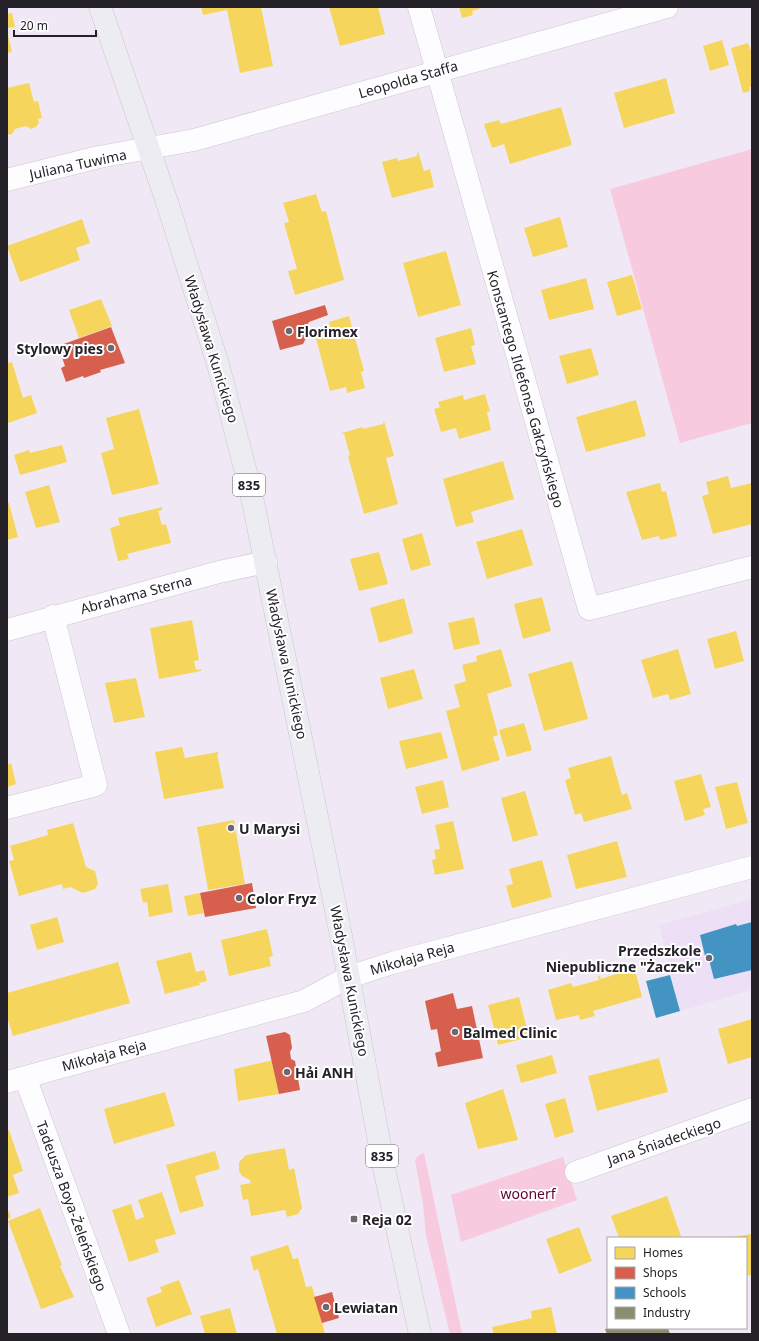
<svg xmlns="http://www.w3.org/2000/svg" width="759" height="1341" viewBox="0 0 759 1341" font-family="'Noto Sans',sans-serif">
	<rect width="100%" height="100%" fill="#f0e9f5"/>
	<path fill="#ede0f6" d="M752 899V990L680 1011 659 925Z"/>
	<path fill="#f7cadf" d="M752 149V423L680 443 610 189Z
		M423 1153H424L462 1334H450L426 1236 423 1204 415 1160 418 1156Z
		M563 1157 577 1200 461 1242 451 1195Z"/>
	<path fill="#f6d55c" d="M201 7H261L273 66 240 73 227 10 203 15Z
		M329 7H378L385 34 340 46Z
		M459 7H485L472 11 473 15 462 18Z
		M12 13 15 27 7 28V14Z
		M7 31 12 52 7 53Z
		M722 40 729 65 710 71 703 46Z
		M748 43 752 54V86L749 87 750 91 743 93 731 48Z
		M666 78 675 113 624 128 614 93Z
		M29 83 34 102 38 101 42 118 38 119 39 123 36 127 31 129 26 126 15 129 12 134 7 135V88Z
		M561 107 572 145 510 164 504 144 492 148 484 124 499 120 501 124Z
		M418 152 424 171 430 169 434 187 392 198 382 162 397 158 398 161 417 156V153Z
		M316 194 322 212 326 211 344 280 295 295 288 271 297 269 284 223 289 222 283 203Z
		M560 217 568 247 533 257 524 228Z
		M82 219 90 243 76 248 80 260 20 282 7 246Z
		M446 251 461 305 418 317 403 263Z
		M632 275 642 309 617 316 607 282Z
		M586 278 594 309 549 320 541 290Z
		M101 299 112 326 79 338 69 310Z
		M349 316 364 371 361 372 365 388 347 393 346 387 330 391 314 331 330 327 329 322Z
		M471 328 475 345 471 346 476 364 444 372 435 338Z
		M591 348 599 375 567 384 559 356Z
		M12 362 23 398 31 395 37 413 8 423 7 363Z
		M485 394 490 411 487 412 491 430 459 439 456 428 441 432 434 409 440 407 438 402 463 395 464 400Z
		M636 400 646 436 586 452 576 417Z
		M139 409 159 484 112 495 101 453 114 449 106 418Z
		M384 421 394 456 386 458 398 504 364 514 348 456 350 455 344 434H342V433L363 427V429L383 424Z
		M62 445 67 462 20 475 14 455 29 450 30 453Z
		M503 461 514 499 471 512 474 522 456 527 443 479Z
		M728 476 731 488 752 483V524L713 534 702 496 709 494 706 482Z
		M660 483 662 492 666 491 677 536 660 540 659 536 642 540 626 492Z
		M49 485 60 522 36 528 25 492Z
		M7 503H9L18 537 7 540Z
		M162 507V510L158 511 162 525 166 524 171 543 127 554 129 559 118 561 110 528 120 525 118 518Z
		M522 529 533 565 487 579 476 542Z
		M422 533 431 565 411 571 402 539Z
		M379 552 388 584 359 591 350 559Z
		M542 597 551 631 523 639 514 604Z
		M404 598 413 633 379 643 370 608Z
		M474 617 480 644 454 650 448 623Z
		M192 620 199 660 194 661 196 670 201 669V671L159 679 150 628Z
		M736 631 744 661 715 669 707 639Z
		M501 649 512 686 487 694 498 735 493 737 500 760 462 771 446 711 460 707 454 685 466 681 462 665 477 661 476 656Z
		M678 649 691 694 670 700 668 694 653 698 641 660Z
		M572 661 588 719 544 731 528 674Z
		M414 669 423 699 388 709 380 678Z
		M136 678 145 717 114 723 105 683Z
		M524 723 532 750 507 757 499 730Z
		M441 732 448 758 406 769 399 741Z
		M182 747 185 758 218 752 219 754H217L224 788 164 799 155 752Z
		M611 756 622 795 627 793 632 809 584 822 581 813 575 815 565 780 571 778 568 768Z
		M11 763 16 784 7 787V765Z
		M701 774 711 807 703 809 705 815 685 821 674 781Z
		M443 780 449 807 422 814 415 787Z
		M737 782 748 823 726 829 715 787Z
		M525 791 538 835 513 842 501 798Z
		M234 820 245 884 208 890 197 827Z
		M453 821 464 869 435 875 432 860 436 859 434 850 440 849 435 825Z
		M73 823 86 867 95 871 98 884 95 889 83 893 70 887 63 889 62 884 19 896 9 861 14 860 10 846 48 835 47 830Z
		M617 841 627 877 576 889 567 855Z
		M542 860 552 897 512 908 506 886 513 884 509 869Z
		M168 884 173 912 149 917 147 902 143 903 140 889Z
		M200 893 204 913 188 916 184 896Z
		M57 917 64 942 37 950 30 925Z
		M267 929 273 956 269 957 271 966 229 976 221 940Z
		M191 952 196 972 204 970 207 981 199 983 200 985 165 994 156 961Z
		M118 962 130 1003 13 1036 7 1017V993Z
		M634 966 642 997 593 1011 595 1016 580 1020 579 1015 556 1020 548 990 571 983 573 987 599 980 598 976H600L601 979 616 974 615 971Z
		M519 997 529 1037 498 1045 488 1005Z
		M752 1019V1057L728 1064 718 1029Z
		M552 1055 557 1073 521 1083 516 1065Z
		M659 1058 668 1092 597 1111 588 1076Z
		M273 1060 279 1094 238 1101 234 1069Z
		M503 1089 518 1140 478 1149 465 1103Z
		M165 1092 175 1126 114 1144 104 1109Z
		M565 1098 574 1132 555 1138 545 1104Z
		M9 1130 23 1171 13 1175 19 1193 7 1197V1131Z
		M285 1148 289 1170 294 1168 302 1208 298 1214 287 1217 285 1210 251 1216 248 1199 243 1200 240 1185 251 1183 250 1180 242 1176 239 1171V1162L246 1155Z
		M215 1151 220 1169 195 1176 204 1206 180 1213 166 1165Z
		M162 1192 176 1234 155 1240 159 1252 129 1262 112 1210 131 1204 136 1220 144 1217 138 1200Z
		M667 1196 681 1236 676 1238H619L611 1216Z
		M7 1208 11 1217 7 1219Z
		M40 1208 62 1265 60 1266 74 1297 41 1309 8 1221Z
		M579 1227 592 1261 559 1274 546 1239Z
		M752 1234V1275L746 1276V1238L731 1237Z
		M288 1245 293 1259 298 1258 306 1287 312 1286 325 1334H277L258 1269 254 1271 250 1257Z
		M179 1280 192 1314 156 1327 146 1298 162 1292 160 1287Z
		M551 1307 557 1334H494L492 1327 532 1318 531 1311Z
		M230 1308 237 1334H205L200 1316Z"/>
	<path fill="#d6604d" d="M325 305 328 315 309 322 304 331 306 338 303 344 280 350 272 321Z
		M111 327 125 363 100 370 101 372 84 378 83 376 66 382 61 368 65 366 58 346Z
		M252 883 256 908 205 917 200 893Z
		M453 993 457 1009 472 1006 483 1058 438 1067 435 1053 441 1051 437 1029 431 1030 425 1001Z
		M285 1032 290 1035 292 1048 290 1052 291 1059 295 1061 300 1090 279 1094 266 1036Z
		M332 1292 339 1318 322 1323 314 1297Z"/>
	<path fill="#4393c3" d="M752 922V970L714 979 708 956H705L700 935 736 924 737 926Z
		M670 975 680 1011 656 1018 646 981Z"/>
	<path fill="#8c8c6e" d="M609 1328H668L670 1334H607L605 1329Z"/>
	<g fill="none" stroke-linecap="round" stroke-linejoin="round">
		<g stroke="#ccc6d0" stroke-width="23">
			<path id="street" d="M419 7 589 609 752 567
				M7 180 99 157 194 140 667 7
				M7 630 219 572 266 562
				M7 808 96 785 53 616
				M25 1077 119 1334
				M7 1082 304 1001 349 977 392 963 752 867
				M576 1172 752 1109"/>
		</g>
		<g stroke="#cac6cc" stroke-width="23">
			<path id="primary" d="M100 7 168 205 197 298 218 364 251 492 339 925 384 1168 420 1334"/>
		</g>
		<use href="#street" stroke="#fdfcfe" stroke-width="22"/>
		<use href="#primary" stroke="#edecf3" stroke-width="22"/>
	</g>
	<g fill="#6c6770" stroke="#fff" stroke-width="1.5">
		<circle cx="289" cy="331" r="4"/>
		<circle cx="111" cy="348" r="4"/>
		<circle cx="231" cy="828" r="4"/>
		<circle cx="239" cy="898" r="4"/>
		<circle cx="709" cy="958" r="4"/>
		<circle cx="455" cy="1032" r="4"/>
		<circle cx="287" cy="1072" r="4"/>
		<rect x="350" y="1215" width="8" height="8" rx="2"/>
		<circle cx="326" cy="1307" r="4"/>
	</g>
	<g text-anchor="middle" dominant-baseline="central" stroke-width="4" stroke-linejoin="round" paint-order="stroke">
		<g fill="#fff" stroke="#666469" stroke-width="1">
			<rect x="233" y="474" width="32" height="22" rx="3"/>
			<rect x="366" y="1145" width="32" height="22" rx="3"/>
		</g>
		<g font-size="13" font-weight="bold" fill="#252129">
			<text x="249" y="485">835</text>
			<text x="382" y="1156">835</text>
		</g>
		<g font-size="14" fill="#252129" stroke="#fff">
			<text transform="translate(408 79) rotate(-16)">Leopolda Staffa</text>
			<text transform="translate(78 164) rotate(-12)">Juliana Tuwima</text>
			<text transform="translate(212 349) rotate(73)">Władysława Kunickiego</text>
			<text transform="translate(526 389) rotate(74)">Konstantego Ildefonsa Gałczyńskiego</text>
			<text transform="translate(136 594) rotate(-15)">Abrahama Sterna</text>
			<text transform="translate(287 664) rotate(78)">Władysława Kunickiego</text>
			<text transform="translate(412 958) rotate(-16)">Mikołaja Reja</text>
			<text transform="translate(350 981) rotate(79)">Władysława Kunickiego</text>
			<text transform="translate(104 1055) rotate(-15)">Mikołaja Reja</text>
			<text transform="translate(664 1141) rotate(-19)">Jana Śniadeckiego</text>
			<text transform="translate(72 1206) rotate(70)">Tadeusza Boya-Żeleńskiego</text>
		</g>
		<g font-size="14" font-weight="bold" fill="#252129" stroke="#fff" text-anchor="start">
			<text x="297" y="331">Florimex</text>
			<text x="103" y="348" text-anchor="end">Stylowy pies</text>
			<text x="239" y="828">U Marysi</text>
			<text x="247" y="898">Color Fryz</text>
			<text x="701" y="950" text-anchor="end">Przedszkole<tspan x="701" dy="16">Niepubliczne "Żaczek"</tspan></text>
			<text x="463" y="1032">Balmed Clinic</text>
			<text x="295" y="1072">Hải ANH</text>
			<text x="362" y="1219">Reja 02</text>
			<text x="334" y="1307">Lewiatan</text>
		</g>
		<g font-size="14" fill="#5d0034" stroke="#fff">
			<text x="528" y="1193">woonerf</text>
		</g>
	</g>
	<rect width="759" height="1341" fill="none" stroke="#252129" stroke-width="16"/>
	<rect x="607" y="1237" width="140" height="92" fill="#ffffff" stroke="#a8a6a9"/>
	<rect x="615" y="1247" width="20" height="12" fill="#f6d55c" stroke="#a8a6a9"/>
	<text x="643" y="1257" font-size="12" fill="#252129">Homes</text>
	<rect x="615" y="1267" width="20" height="12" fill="#d6604d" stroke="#a8a6a9"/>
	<text x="643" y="1277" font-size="12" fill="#252129">Shops</text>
	<rect x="615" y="1287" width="20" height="12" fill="#4393c3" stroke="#a8a6a9"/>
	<text x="643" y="1297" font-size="12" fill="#252129">Schools</text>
	<rect x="615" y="1307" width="20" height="12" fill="#8c8c6e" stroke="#a8a6a9"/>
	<text x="643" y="1317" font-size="12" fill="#252129">Industry</text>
	<path d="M14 30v6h82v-6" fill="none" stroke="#252129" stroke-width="2"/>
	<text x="20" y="30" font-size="12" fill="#252129" stroke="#ffffff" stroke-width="3" paint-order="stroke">20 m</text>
</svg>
